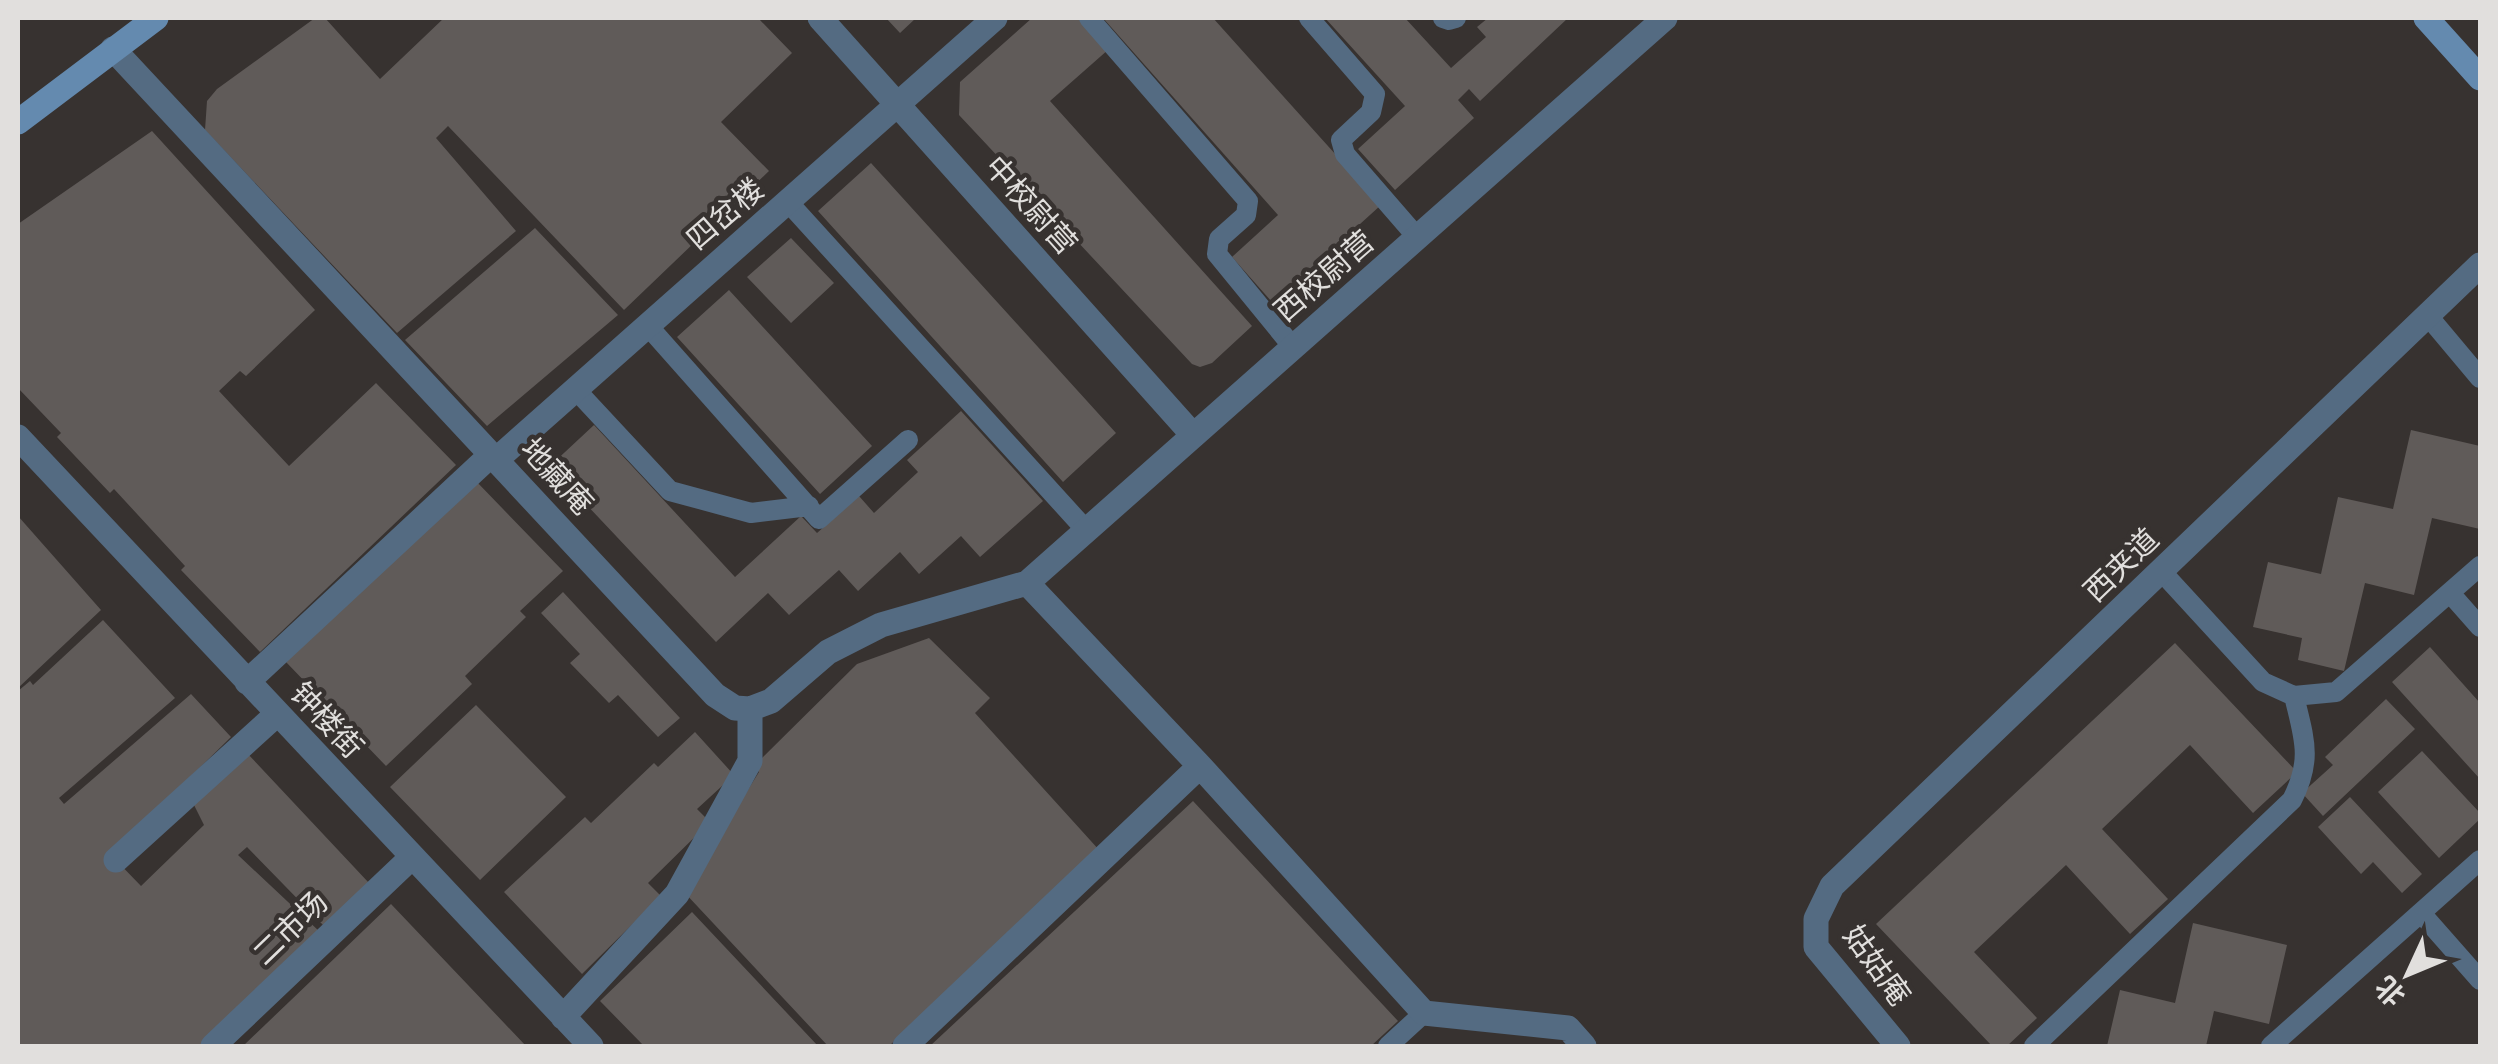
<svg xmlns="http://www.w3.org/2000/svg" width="2498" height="1064" viewBox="0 0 2498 1064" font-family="Jost,'Noto Sans SC',sans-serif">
	<rect width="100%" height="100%" fill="#373230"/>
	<path fill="#605b59" d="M315 18H325L380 79 444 18H758L792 53 721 122 769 171 624 310 448 126 436 138 516 231 397 333 205 130 207 101 217 89Z
		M886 18H916L900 33Z
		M1032 18H1081L1109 49 1050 101 1252 326 1212 363 1200 367 1192 364 959 115 960 82Z
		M1103 18H1213L1381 205 1273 303 1232 257 1278 215Z
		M1325 18H1405L1451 68 1486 37 1477 27 1488 18H1568L1480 101 1469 89 1458 100 1474 118 1395 190 1358 149 1405 106Z
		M152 131 315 310 246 376 240 371 219 391 289 466 376 383 456 465 260 652 181 570 185 566 114 489 110 493 57 437 61 433 18 388V224Z
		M871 163 1116 433 1063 482 818 211Z
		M535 228 618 315 487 426 405 340Z
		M791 238 834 283 791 323 747 277Z
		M729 290 872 446 820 494 677 337Z
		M961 411 1043 501 980 557 961 536 919 574 900 552 858 591 839 570 789 615 768 593 716 642 550 466 594 425 735 577 801 516 817 533 859 496 874 513 918 472 907 460Z
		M2411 430 2480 446V529L2432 518 2414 595 2365 583 2344 671 2298 660 2302 638 2253 627 2268 562 2321 574 2338 497 2393 509Z
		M474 479 563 571 520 611 526 617 465 676 472 684 386 766 286 662Z
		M18 516 101 610 18 688Z
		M563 592 680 718 658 737 618 695 609 703 570 663 580 654 541 613Z
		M103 620 175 698 59 798 64 804 191 694 231 737 111 855 141 886 204 825 194 805 247 753 369 883 324 926 247 847 238 855 320 932 201 1046H18V691L30 681 33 685Z
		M929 638 990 698 975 713 1100 851 889 1046H828L684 892 759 772 754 766 857 664Z
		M2175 643 2297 772 2253 813 2190 745 2102 829 2168 899 2130 934 2066 865 1974 952 2037 1018 2007 1046H1992L1876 924Z
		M2430 647 2480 703V779L2392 682Z
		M2386 699 2415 729 2323 816 2302 793 2333 765 2325 757Z
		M476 705 566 797 480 880 390 787Z
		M695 732 734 775 697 809 710 822 648 883 661 896 582 974 504 892 585 817 591 823 654 763 658 767Z
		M2422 751 2480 813V819L2439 858 2378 792Z
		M2350 797 2422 874 2402 893 2373 862 2361 874 2318 827Z
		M1193 801 1398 1021 1371 1046H930Z
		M391 904 526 1046H243L313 979Z
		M692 912 818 1046H644L600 1001Z
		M2193 923 2287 945 2269 1024 2214 1011 2206 1046H2107L2120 990 2175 1003Z"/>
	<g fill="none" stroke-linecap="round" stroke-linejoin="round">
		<path stroke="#546b82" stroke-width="20" d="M1089 18 1248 201 1246 215 1219 239 1217 254 1293 347
			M1309 18 1375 94 1371 112 1341 140 1345 154 1417 237
			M1443 18 1449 20 1456 18
			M788 202 1086 530
			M2428 316 2480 378
			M648 326 819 519 908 440
			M576 390 670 491 751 513 809 506
			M2161 571 2263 682 2294 696 2336 692 2480 566
			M2450 593 2480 627
			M2421 913 2480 980
			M1388 1046 1424 1013
			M2034 1046 2292 800C2313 759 2304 738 2294 696
			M2271 1046 2480 860"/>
		<path stroke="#546b82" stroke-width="25" d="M820 18 1193 435
			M113 49 715 695 735 708 750 709 771 701 828 652 881 625 1027 583 1665 18
			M18 437 591 1046
			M497 459 995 18
			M1027 583 1200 766 1424 1013 1568 1028 1584 1046
			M247 682 492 454
			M116 860 277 714
			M563 1017 677 894 750 761V709
			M213 1046 412 857
			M905 1046 1200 766
			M1898 1046 1816 947V919L1832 886 2480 265"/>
		<path stroke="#648aaf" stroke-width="25" d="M2426 18 2480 78
			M18 122 156 18"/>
	</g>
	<g text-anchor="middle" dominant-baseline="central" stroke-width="9" stroke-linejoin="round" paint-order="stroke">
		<g font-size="30" fill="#e1dfdd" stroke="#373230">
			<text transform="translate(1031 205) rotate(48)">中校尉营</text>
			<text transform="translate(725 214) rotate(-41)">四岔楼</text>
			<text transform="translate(1324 276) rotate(-41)">西校尉营</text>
			<text transform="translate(557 476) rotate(47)">地藏庵</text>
			<text transform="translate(2121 565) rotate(-44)">西夹道</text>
			<text transform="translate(327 720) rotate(47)">钟楼街</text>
			<text transform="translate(290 928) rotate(-44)">二市场</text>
			<text transform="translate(1877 965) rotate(54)">姑姑庵</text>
		</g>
	</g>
	<rect width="2498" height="1064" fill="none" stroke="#e1dfdd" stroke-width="40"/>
	<g transform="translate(2408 974) rotate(226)" stroke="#373230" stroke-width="8" paint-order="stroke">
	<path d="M0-8L18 38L0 25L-18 38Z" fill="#e1dfdd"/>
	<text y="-15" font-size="28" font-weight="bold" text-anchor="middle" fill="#e1dfdd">北</text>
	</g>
</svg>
